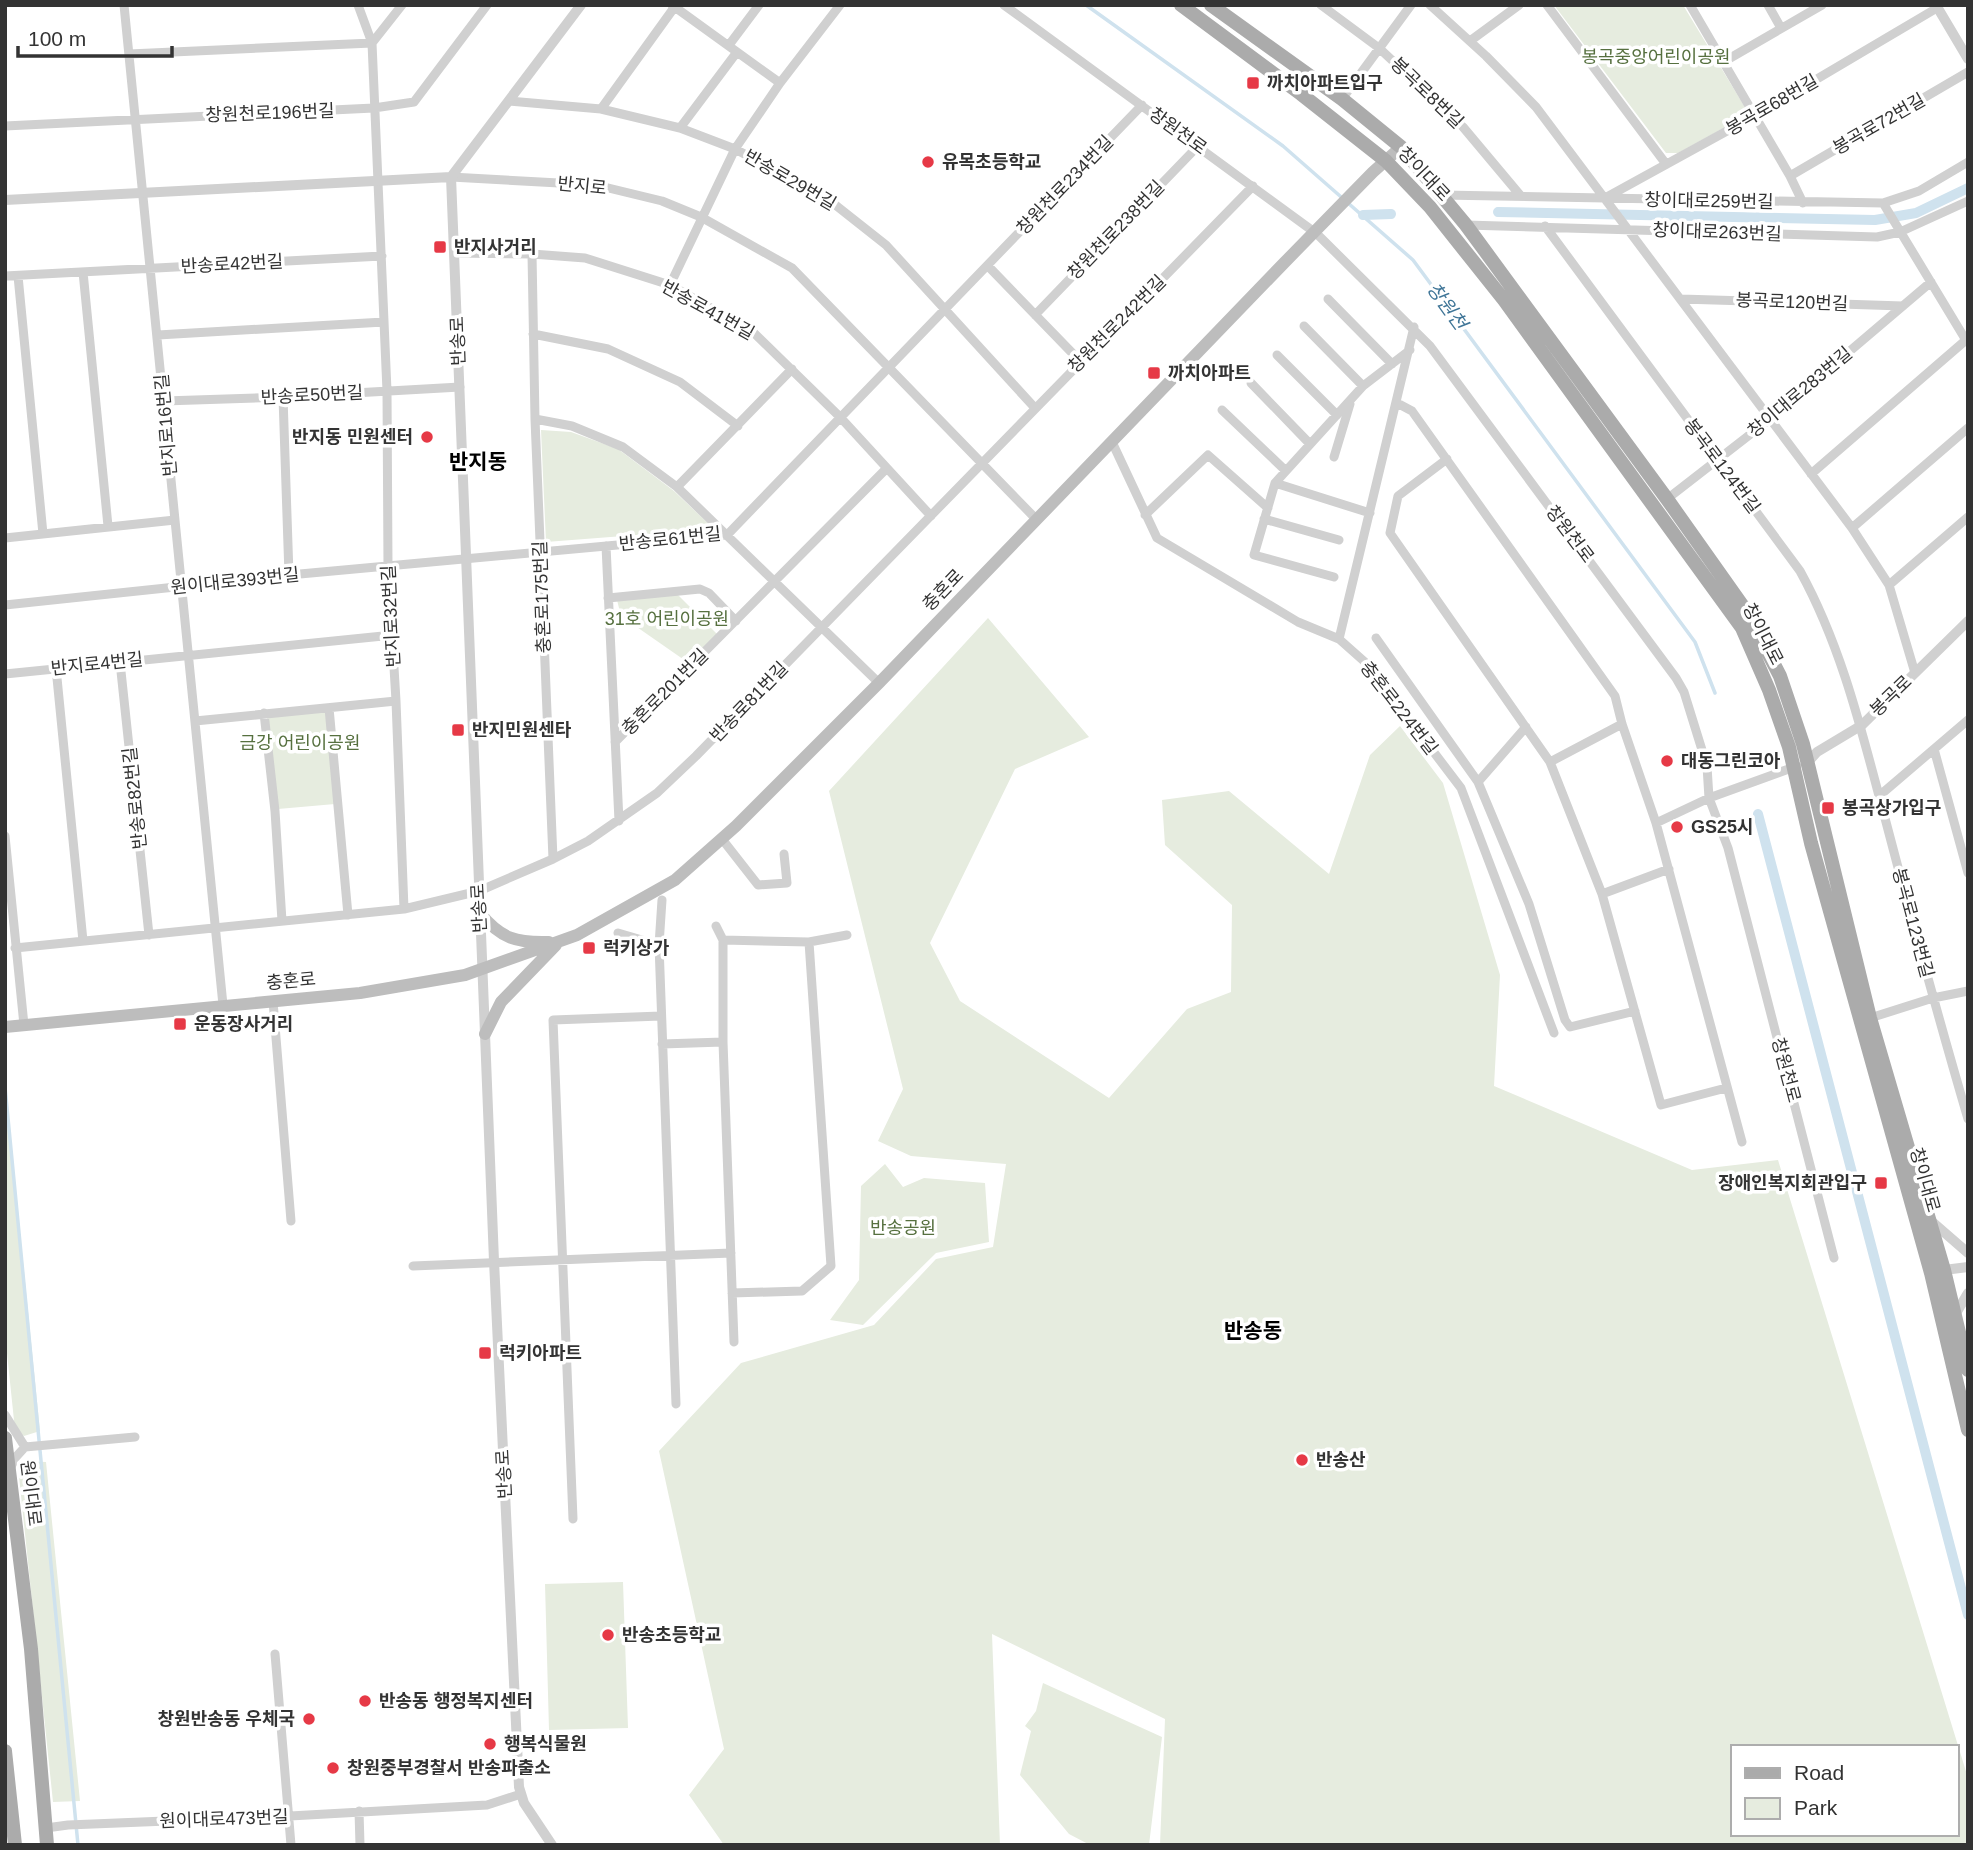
<svg xmlns="http://www.w3.org/2000/svg" width="1973" height="1850" viewBox="0 0 1973 1850" font-family="Arial,'Noto Sans KR',sans-serif">
	<rect width="100%" height="100%" fill="#fff"/>
	<path fill="#e6ecdf" fill-rule="evenodd" d="M1554 5H1683L1749 114 1678 153H1666Z
		M541 430 571 432 618 449 674 491 714 529 546 542Z
		M677 594 718 635 690 664 621 616 617 600Z
		M988 618 1089 737 1015 769 930 943 960 1001 1109 1098 1187 1009 1231 992 1232 905 1165 845 1162 800 1229 791 1329 874 1370 755 1400 726 1443 783 1500 975 1494 1086 1692 1170 1778 1160 1968 1778V1845H1160L1165 1719 992 1634 1000 1845H724L689 1795 724 1749 659 1451 741 1363 874 1325 936 1259 993 1247 1006 1164 911 1156 878 1141 903 1089 829 791ZM1733 1747H1957V1834H1733Z
		M326 711 335 804 278 809 267 717Z
		M5 1082 40 1431 24 1436 15 1430 5 1334Z
		M885 1164 903 1187 924 1178 985 1183 989 1242 936 1253 863 1325 830 1320 859 1280 861 1186Z
		M24 1461 46 1462 80 1801 53 1802 19 1476Z
		M623 1582 628 1728 549 1730 545 1584Z
		M1043 1683 1162 1737 1149 1845H1090L1069 1834 1020 1775 1031 1731 1025 1726 1036 1711Z"/>
	<g fill="none" stroke-linecap="round" stroke-linejoin="round">
		<path stroke="#cfe2ee" stroke-width="3.5" d="M1086 5 1283 146 1413 260 1695 642 1715 693
			M5 1087 78 1845"/>
		<path stroke="#cfe2ee" stroke-width="10" d="M1498 212 1875 220 1916 213 1968 188
			M1363 215 1391 214
			M1758 814 1968 1615"/>
		<path stroke="#d0d0d0" stroke-width="9" d="M124 5 223 1005
			M358 5 372 43 387 391 388 567 396 701 404 909
			M672 5 780 83
			M1004 5 1317 234 1430 346 1676 678 1684 692 1707 766 1709 798 1728 848 1834 1258
			M1321 5 1379 48 1463 127 1520 195
			M1430 5 1486 56 1536 107 1852 528 1889 585 1915 673
			M1547 5 1666 164
			M1690 5 1790 176 1803 203
			M1768 5 1781 28
			M1470 41 1519 5
			M729 45 759 5
			M129 54 372 43 402 5
			M1725 61 1822 5
			M1342 99 1411 5
			M509 101 601 109 680 128 735 149 824 196 886 245 1035 408
			M601 109 676 5
			M5 126 374 108 414 102 487 5
			M680 128 737 52
			M1790 176 1968 72
			M451 177 596 185 662 201 701 217 792 268 1036 519
			M1441 195 1883 203 1919 191 1968 162
			M1605 198 1756 115 1937 8
			M1883 203 1967 342
			M1466 225 1877 237 1900 232 1968 201
			M1545 226 1800 571C1843 649 1863 737 1886 822 1912 921 1939 1020 1968 1119
			M454 253 532 254 585 258 670 285 753 332 840 417 931 516
			M532 254 535 419 553 859
			M988 266 1080 361
			M83 272 108 526
			M5 276 382 256
			M18 276 43 534
			M670 285 735 149 780 83 840 5
			M1328 299 1392 364
			M1681 299 1903 306
			M1035 315 1198 146
			M1304 326 1363 386
			M533 334 608 349 680 382 738 426
			M158 335 384 322
			M1277 355 1337 415
			M1251 383 1310 444
			M283 397 289 575
			M164 401 283 397 460 387
			M1397 403 1412 411 1615 696 1622 724 1656 823 1742 1142
			M1222 410 1286 471
			M535 419 572 426 623 447 677 487 879 683
			M1112 442 1157 538 1298 622 1339 639 1366 663 1461 788 1554 1033
			M1334 457 1350 404
			M1447 459 1398 496 1390 533 1550 762 1602 894 1661 1105 1726 1088
			M1811 474 1966 340
			M1275 483 1370 513
			M677 487 792 369
			M1667 499 1770 419 1931 282
			M1145 515 1208 455 1268 508
			M1264 519 1339 540
			M1852 528 1968 428
			M5 538 175 520
			M606 546 619 821
			M1334 577 1254 555 1275 483 1363 386 1410 350
			M1889 585 1968 517
			M608 598 700 589 709 593 736 621
			M5 605 289 575 727 535 1142 105
			M1376 638 1478 782 1526 727
			M1339 639 1414 327
			M120 662 149 935
			M56 668 83 941
			M5 674 393 635
			M329 708 348 915
			M264 713 275 811 282 921
			M195 721 396 701
			M615 742 886 469
			M1934 749 1968 873
			M1550 762 1622 724
			M1478 782 1529 904 1565 1020 1570 1027 1635 1011
			M1879 796 1968 720
			M1656 823 1709 798 1797 766
			M5 836 24 1025
			M722 839 758 885 787 883 784 854
			M1602 894 1669 869
			M662 900 659 945 676 1404
			M716 926 723 940V1042L734 1342
			M618 933 659 945
			M723 940 809 942
			M15 948 404 909 479 891 553 859 588 841 657 793 696 756 1253 186
			M273 1001 291 1221
			M1870 1018 1933 998 1968 991
			M662 1044 723 1042
			M413 1266 731 1253
			M732 1293 802 1291 831 1266 809 942 847 935
			M5 1415 25 1447
			M11 1467 15 1458 25 1447 135 1437
			M573 1519 553 1020 661 1016
			M275 1654 291 1845
			M359 1811 360 1845
			M46 1828 68 1825 290 1816 487 1805 521 1794"/>
		<path stroke="#d0d0d0" stroke-width="10" d="M1936 5 1968 59
			M5 200 451 177
			M1808 762 1817 752 1862 725 1968 621
			M1930 1220 1968 1253
			M1944 1270 1968 1267
			M1955 1315 1968 1293
			M552 1845 524 1803 519 1787 494 1261 451 177 581 5"/>
		<path stroke="#bdbdbd" stroke-width="12" d="M480 913C501 939 517 943 549 942
			M5 1027 360 993 465 975 577 935 675 880 736 826 879 683 1284 263 1373 172 1401 147
			M485 1034 501 1002 556 945"/>
		<path stroke="#ababab" stroke-width="14" d="M1181 5 1301 94 1386 161 1430 207 1504 300 1742 628 1769 690 1789 747 1811 843 1931 1273 1968 1430
			M1211 5 1342 99 1401 147 1466 225 1667 499 1747 612 1780 676 1803 744 1870 1018 1944 1270 1968 1370
			M5 1438 31 1649 47 1845
			M5 1751 15 1845"/>
	</g>
	<g fill="#e63946" stroke="#fff" stroke-width="2.5">
		<rect x="1246" y="76" width="14" height="14" rx="3.5"/>
		<circle cx="928" cy="162" r="7"/>
		<rect x="433" y="240" width="14" height="14" rx="3.5"/>
		<rect x="1147" y="366" width="14" height="14" rx="3.5"/>
		<circle cx="427" cy="437" r="7"/>
		<rect x="451" y="723" width="14" height="14" rx="3.5"/>
		<circle cx="1667" cy="761" r="7"/>
		<rect x="1821" y="801" width="14" height="14" rx="3.5"/>
		<circle cx="1677" cy="827" r="7"/>
		<rect x="582" y="941" width="14" height="14" rx="3.5"/>
		<rect x="173" y="1017" width="14" height="14" rx="3.5"/>
		<rect x="1874" y="1176" width="14" height="14" rx="3.5"/>
		<rect x="478" y="1346" width="14" height="14" rx="3.5"/>
		<circle cx="1302" cy="1460" r="7"/>
		<circle cx="608" cy="1635" r="7"/>
		<circle cx="365" cy="1701" r="7"/>
		<circle cx="309" cy="1719" r="7"/>
		<circle cx="490" cy="1744" r="7"/>
		<circle cx="333" cy="1768" r="7"/>
	</g>
	<g text-anchor="middle" dominant-baseline="central" stroke-width="7" stroke-linejoin="round" paint-order="stroke">
		<g font-size="18" fill="#56703f" stroke="#fff">
			<text x="1656" y="57">봉곡중앙어린이공원</text>
			<text x="667" y="619">31호 어린이공원</text>
			<text x="300" y="743">금강 어린이공원</text>
			<text x="903" y="1228">반송공원</text>
		</g>
		<g font-size="18" font-weight="bold" fill="#333" stroke="#fff" text-anchor="start">
			<text x="1267" y="83">까치아파트입구</text>
			<text x="942" y="162">유목초등학교</text>
			<text x="454" y="247">반지사거리</text>
			<text x="1168" y="373">까치아파트</text>
			<text x="413" y="437" text-anchor="end">반지동 민원센터</text>
			<text x="472" y="730">반지민원센타</text>
			<text x="1681" y="761">대동그린코아</text>
			<text x="1842" y="808">봉곡상가입구</text>
			<text x="1691" y="827">GS25시</text>
			<text x="603" y="948">럭키상가</text>
			<text x="194" y="1024">운동장사거리</text>
			<text x="1867" y="1183" text-anchor="end">장애인복지회관입구</text>
			<text x="499" y="1353">럭키아파트</text>
			<text x="1316" y="1460">반송산</text>
			<text x="622" y="1635">반송초등학교</text>
			<text x="379" y="1701">반송동 행정복지센터</text>
			<text x="295" y="1719" text-anchor="end">창원반송동 우체국</text>
			<text x="504" y="1744">행복식물원</text>
			<text x="347" y="1768">창원중부경찰서 반송파출소</text>
		</g>
		<g font-size="18" fill="#333" stroke="#fff">
			<text transform="translate(1427 93) rotate(44)">봉곡로8번길</text>
			<text transform="translate(1772 105) rotate(-30)">봉곡로68번길</text>
			<text transform="translate(270 113) rotate(-2)">창원천로196번길</text>
			<text transform="translate(1879 124) rotate(-30)">봉곡로72번길</text>
			<text transform="translate(1178 131) rotate(36)">창원천로</text>
			<text transform="translate(1424 174) rotate(47)">창이대로</text>
			<text transform="translate(790 180) rotate(30)">반송로29번길</text>
			<text transform="translate(1065 185) rotate(-46)">창원천로234번길</text>
			<text transform="translate(582 186) rotate(6)">반지로</text>
			<text transform="translate(1709 201) rotate(1)">창이대로259번길</text>
			<text transform="translate(1116 230) rotate(-46)">창원천로238번길</text>
			<text transform="translate(1717 232) rotate(2)">창이대로263번길</text>
			<text transform="translate(232 264) rotate(-3)">반송로42번길</text>
			<text transform="translate(1792 302) rotate(2)">봉곡로120번길</text>
			<text transform="translate(708 310) rotate(29)">반송로41번길</text>
			<text transform="translate(1117 324) rotate(-45)">창원천로242번길</text>
			<text transform="translate(458 341) rotate(-92)">반송로</text>
			<text transform="translate(1800 392) rotate(-40)">창이대로283번길</text>
			<text transform="translate(312 395) rotate(-3)">반송로50번길</text>
			<text transform="translate(166 425) rotate(-95)">반지로16번길</text>
			<text transform="translate(1722 466) rotate(53)">봉곡로124번길</text>
			<text transform="translate(1570 534) rotate(53)">창원천로</text>
			<text transform="translate(670 539) rotate(-6)">반송로61번길</text>
			<text transform="translate(235 581) rotate(-6)">원이대로393번길</text>
			<text transform="translate(943 590) rotate(-46)">충혼로</text>
			<text transform="translate(542 597) rotate(-92)">충혼로175번길</text>
			<text transform="translate(391 616) rotate(-93)">반지로32번길</text>
			<text transform="translate(1763 634) rotate(63)">창이대로</text>
			<text transform="translate(97 664) rotate(-6)">반지로4번길</text>
			<text transform="translate(665 692) rotate(-45)">충혼로201번길</text>
			<text transform="translate(1891 696) rotate(-44)">봉곡로</text>
			<text transform="translate(749 702) rotate(-46)">반송로81번길</text>
			<text transform="translate(1399 708) rotate(52)">충혼로224번길</text>
			<text transform="translate(135 798) rotate(-96)">반송로82번길</text>
			<text transform="translate(479 908) rotate(-93)">반송로</text>
			<text transform="translate(1913 923) rotate(75)">봉곡로123번길</text>
			<text transform="translate(291 981) rotate(-5)">충혼로</text>
			<text transform="translate(1786 1070) rotate(75)">창원천로</text>
			<text transform="translate(1925 1180) rotate(74)">창이대로</text>
			<text transform="translate(504 1474) rotate(-93)">반송로</text>
			<text transform="translate(31 1493) rotate(83)">원이대로</text>
			<text transform="translate(224 1819) rotate(-2)">원이대로473번길</text>
		</g>
		<g font-size="19" font-style="italic" fill="#3f7597" stroke="#fff">
			<text transform="translate(1447 306) rotate(54)">창원천</text>
		</g>
		<g font-size="21" font-weight="bold" fill="#000" stroke="#fff">
			<text x="478" y="461">반지동</text>
			<text x="1253" y="1330">반송동</text>
		</g>
	</g>
	<rect width="1973" height="1850" fill="none" stroke="#333333" stroke-width="14"/>
	<rect x="1731" y="1745" width="228" height="91" fill="#ffffff" stroke="#adadad" stroke-width="2"/>
	<rect x="1745" y="1768" width="35" height="10" fill="#ababab" stroke="#adadad" stroke-width="2"/>
	<text x="1794" y="1780" font-size="21" fill="#333333">Road</text>
	<rect x="1745" y="1798" width="35" height="21" fill="#e6ecdf" stroke="#adadad" stroke-width="2"/>
	<text x="1794" y="1815" font-size="21" fill="#333333">Park</text>
	<path d="M18 46v10h154v-10" fill="none" stroke="#333333" stroke-width="3.5"/>
	<text x="28" y="46" font-size="21" fill="#333333" stroke="#ffffff" stroke-width="5" paint-order="stroke">100 m</text>
</svg>
